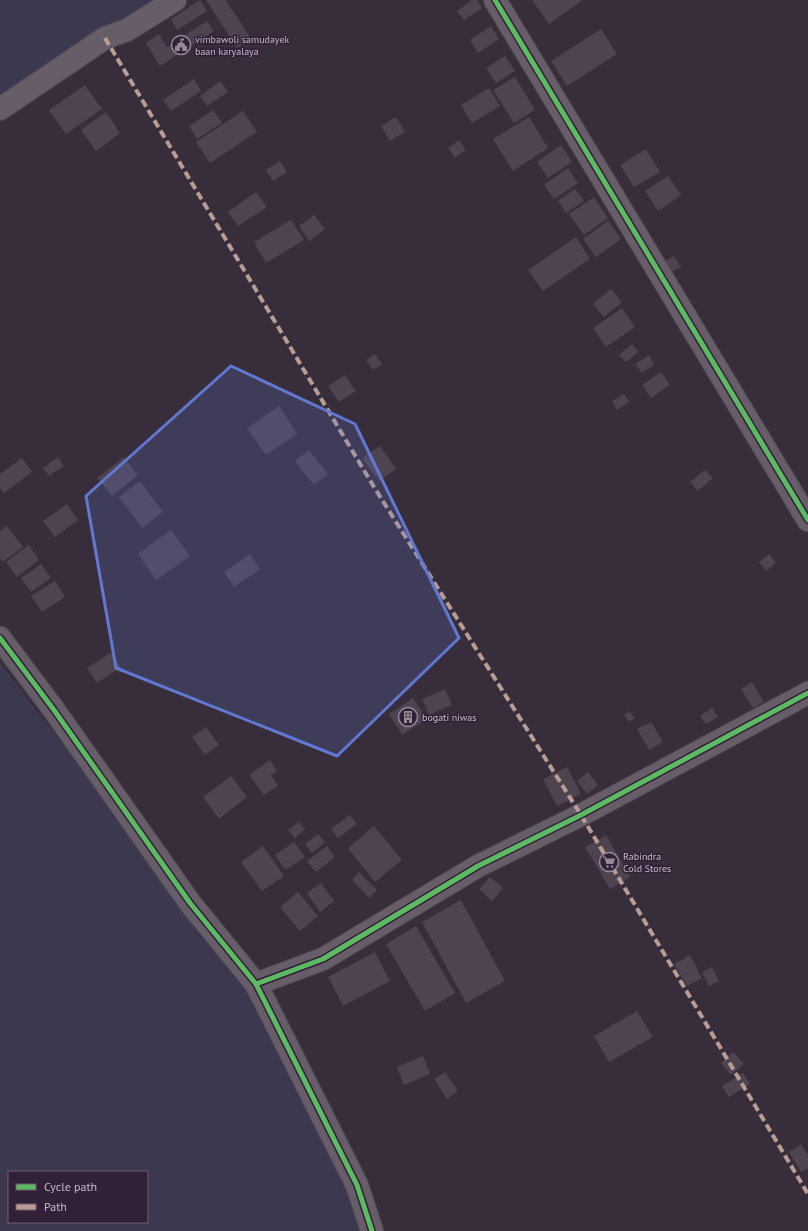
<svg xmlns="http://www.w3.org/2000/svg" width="808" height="1231" viewBox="0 0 808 1231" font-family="'PT Sans',sans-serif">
	<rect width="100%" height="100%" fill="#382d3b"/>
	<path fill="#3c384f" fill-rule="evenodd" d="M0 0H175L0 106Z
		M0 662 33 706 190 903 256 984 372 1231H0ZM9 1172H147V1222H9Z"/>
	<path fill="#4d4450" d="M200 0 207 11 177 30 171 19Z
		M206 0H226L251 39 237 48Z
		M472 0H477L482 8 464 20 457 11Z
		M532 0H583L549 24Z
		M207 21 214 31 160 66 146 43 159 34 167 47Z
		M491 26 499 39 478 53 470 40Z
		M601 29 617 54 567 86 551 61Z
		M505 56 515 71 496 83 486 68Z
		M515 77 535 110 514 123 493 90Z
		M194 79 201 91 171 111 163 100Z
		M220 81 228 92 207 106 200 96Z
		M85 85 102 109 66 134 49 110Z
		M489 88 500 106 472 123 461 105Z
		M213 110 222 123 197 139 189 126Z
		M243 111 257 132 210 163 196 142Z
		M106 112 120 133 96 151 81 130Z
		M396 117 405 132 390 141 381 126Z
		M529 117 548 148 513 171 493 139Z
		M459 140 466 150 455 158 448 148Z
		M561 145 572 162 548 178 537 162Z
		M646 149 660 172 634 187 620 165Z
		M280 161 287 172 273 181 266 170Z
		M568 168 578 183 554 199 544 185Z
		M668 176 681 195 658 211 645 191Z
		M575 189 584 201 566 213 558 201Z
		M256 192 267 207 238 226 228 212Z
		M594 197 608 218 584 235 569 214Z
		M314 215 325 229 309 241 299 226Z
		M291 220 304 240 266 263 254 242Z
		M608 221 621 239 596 257 583 239Z
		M576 237 590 259 543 291 528 270Z
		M674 256 681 267 671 272 665 261Z
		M611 289 622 302 604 317 593 304Z
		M622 308 635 327 606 347 593 328Z
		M632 344 639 352 626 362 619 355Z
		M375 354 382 364 373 370 366 360Z
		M649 355 654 365 642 373 635 364Z
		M661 372 670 385 651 398 642 385Z
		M345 375 356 391 339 402 328 386Z
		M624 394 629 402 617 410 612 401Z
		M279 406 297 434 266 455 247 428Z
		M380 446 396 469 379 481 362 458Z
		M309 450 328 474 314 485 295 461Z
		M58 457 64 466 49 476 43 468Z
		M124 457 138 475 112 496 97 478Z
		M22 458 32 472 4 493 0 488V474Z
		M705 470 713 478 698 491 690 482Z
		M140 481 163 512 142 528 119 497Z
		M67 504 78 520 55 537 43 521Z
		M7 526 23 547 3 562 0 558V531Z
		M171 530 190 556 156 580 138 554Z
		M29 545 39 560 17 577 6 562Z
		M250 554 260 569 234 587 224 572Z
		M769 554 776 563 766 571 759 562Z
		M41 564 51 578 31 592 21 578Z
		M55 581 65 597 42 612 31 596Z
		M111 652 121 667 97 683 87 668Z
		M752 682 764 702 753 708 741 689Z
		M445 689 452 705 429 715 422 699Z
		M413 698 427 719 402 735 389 714Z
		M712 708 718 717 706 724 700 716Z
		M629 711 635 718 629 722 624 715Z
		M651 722 663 742 649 750 637 729Z
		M206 727 219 745 205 755 192 737Z
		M270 760 277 771 271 775 278 786 264 795 249 775Z
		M567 767 581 794 557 806 543 779Z
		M588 772 598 785 587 794 577 781Z
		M231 776 247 797 219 819 203 797Z
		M350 815 357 824 338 838 331 829Z
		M299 822 305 829 295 838 288 830Z
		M374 826 402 860 375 882 348 848Z
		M318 834 325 842 312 853 305 844Z
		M606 835 630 877 610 889 585 847Z
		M294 842 305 857 285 870 275 855Z
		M263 846 284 876 262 891 241 862Z
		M327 846 335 857 316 872 307 861Z
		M359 872 377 890 369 898 352 880Z
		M490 877 503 888 492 901 479 889Z
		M321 883 334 901 320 912 307 893Z
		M298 892 318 916 300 931 280 907Z
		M461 900 505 981 466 1003 422 922Z
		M416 926 455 993 425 1011 386 944Z
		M375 952 390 981 343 1006 328 977Z
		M690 955 702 978 687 986 674 964Z
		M712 967 719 981 709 986 702 972Z
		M637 1011 653 1037 609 1062 594 1036Z
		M733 1052 744 1064 731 1075 721 1063Z
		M423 1056 430 1074 404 1085 397 1067Z
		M445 1072 458 1091 447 1099 434 1079Z
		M743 1073 750 1084 729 1097 722 1086Z
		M801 1144 808 1155V1168L801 1172 789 1152Z"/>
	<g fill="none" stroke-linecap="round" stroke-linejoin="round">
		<g stroke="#524954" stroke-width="24">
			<path id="minor" d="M495 0 808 520
				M0 109 105 38 127 30 175 0
				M0 638 54 710 190 903 256 984 357 1185 372 1231
				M256 984 323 959 478 866 581 815 808 693"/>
		</g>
		<use href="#minor" stroke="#665d68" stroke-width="22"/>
		<path stroke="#b99d93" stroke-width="4" stroke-dasharray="8 4" stroke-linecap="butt" d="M105 38 374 487 581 815 808 1194"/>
		<g stroke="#322036" stroke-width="8">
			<path id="cycleway" d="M495 0 808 520
				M0 638 54 710 190 903 256 984 357 1185 372 1231
				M256 984 323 959 478 866 581 815 808 693"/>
		</g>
		<use href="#cycleway" stroke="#5cba63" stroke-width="5"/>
	</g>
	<path fill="#6178d3" fill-opacity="0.2" stroke="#6178d3" stroke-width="3" stroke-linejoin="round" d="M231 366 355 424 459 638 337 756 116 668 86 496Z"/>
	<defs>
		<g id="civic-ring" transform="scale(1)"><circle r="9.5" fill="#322036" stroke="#968799" stroke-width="1.5"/><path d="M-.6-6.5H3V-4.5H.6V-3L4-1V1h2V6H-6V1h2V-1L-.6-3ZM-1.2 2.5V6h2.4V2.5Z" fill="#968799"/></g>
		<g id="building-ring" transform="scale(1)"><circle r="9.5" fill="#322036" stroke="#968799" stroke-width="1.5"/><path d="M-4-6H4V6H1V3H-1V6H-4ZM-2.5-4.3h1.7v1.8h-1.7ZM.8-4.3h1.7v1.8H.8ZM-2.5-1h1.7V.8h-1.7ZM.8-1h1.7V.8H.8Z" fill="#968799"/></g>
		<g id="supermarket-ring" transform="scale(1)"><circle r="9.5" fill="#322036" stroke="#968799" stroke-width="1.5"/><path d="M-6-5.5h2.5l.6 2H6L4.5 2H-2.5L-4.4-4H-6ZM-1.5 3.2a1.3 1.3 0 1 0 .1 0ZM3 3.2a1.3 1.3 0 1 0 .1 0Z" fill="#968799"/></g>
	</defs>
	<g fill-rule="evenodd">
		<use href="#civic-ring" x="181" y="45"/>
		<use href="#building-ring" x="408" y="717"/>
		<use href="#supermarket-ring" x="609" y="862"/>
	</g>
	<g text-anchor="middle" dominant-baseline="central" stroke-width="3" stroke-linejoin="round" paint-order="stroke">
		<g font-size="10" fill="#c8b8cb" stroke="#322036" text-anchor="start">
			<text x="195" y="39">vimbawoli samudayek<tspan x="195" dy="12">baan karyalaya</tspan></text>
			<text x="422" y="717">bogati niwas</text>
			<text x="623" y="856">Rabindra<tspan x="623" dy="12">Cold Stores</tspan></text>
		</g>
	</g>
	<rect x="8" y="1171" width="140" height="52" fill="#322036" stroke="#6e5d72"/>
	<rect x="16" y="1184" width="20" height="6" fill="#5cba63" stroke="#6e5d72"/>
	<text x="44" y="1191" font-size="12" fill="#c8b8cb">Cycle path</text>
	<rect x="16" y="1204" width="20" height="6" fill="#b99d93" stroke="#6e5d72"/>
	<text x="44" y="1211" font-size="12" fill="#c8b8cb">Path</text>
</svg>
